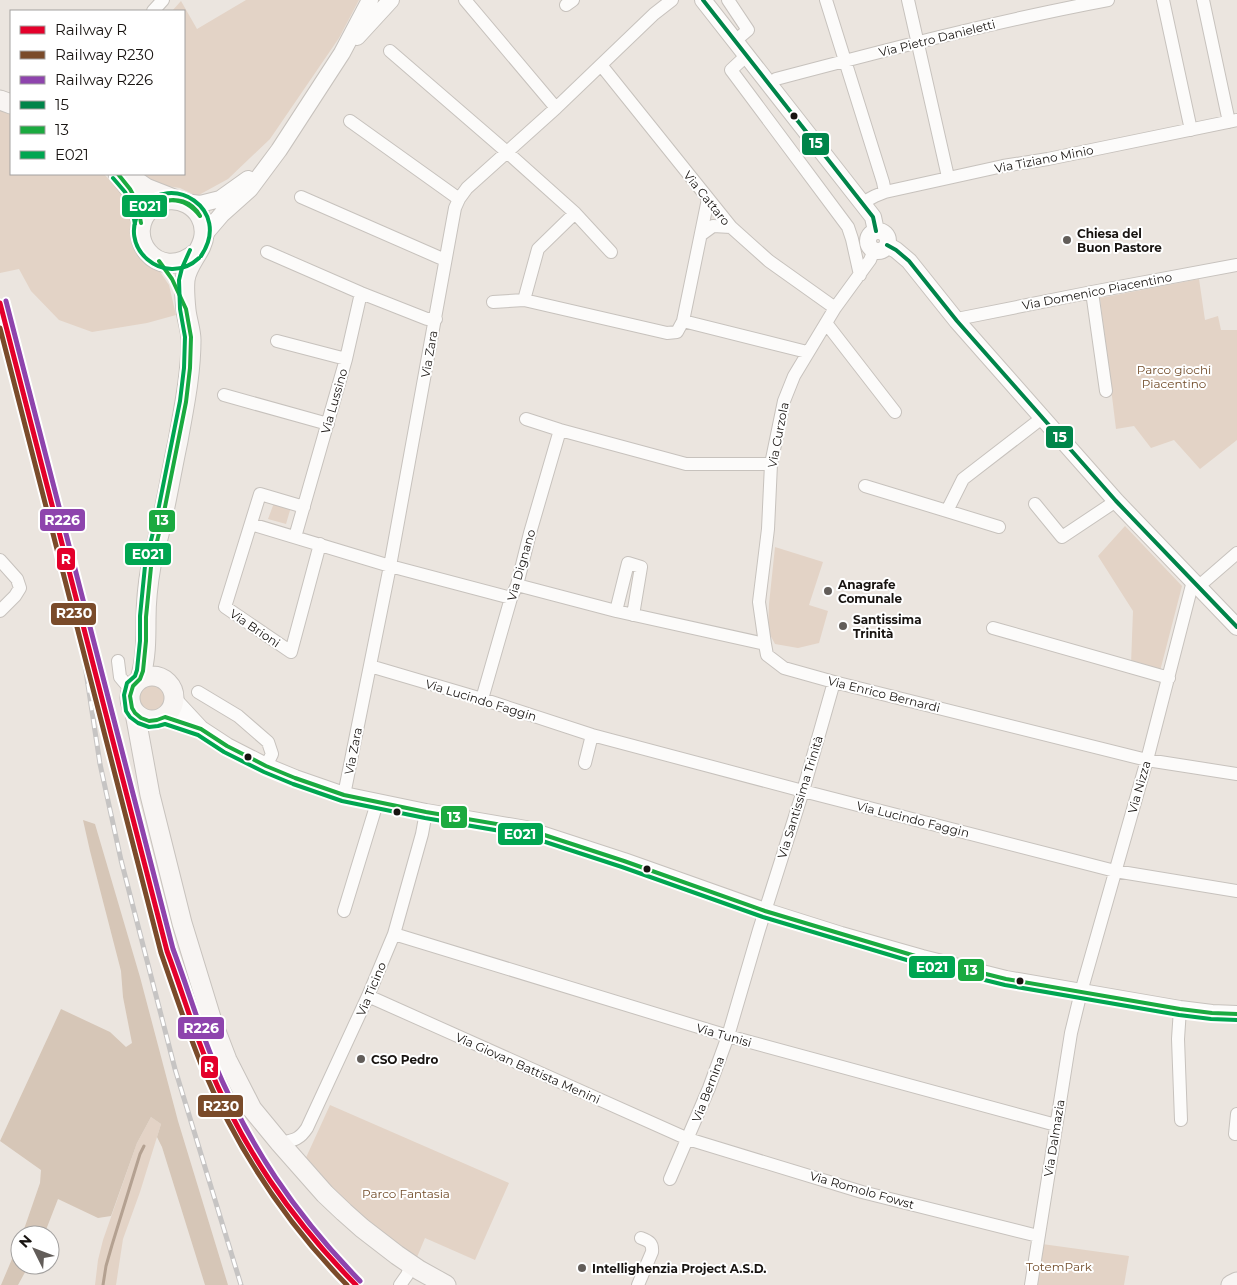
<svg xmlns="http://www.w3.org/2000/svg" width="1237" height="1285" viewBox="0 0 1237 1285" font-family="Montserrat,sans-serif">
	<rect width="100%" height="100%" fill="#ebe5df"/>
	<path fill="#e3d3c6" d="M246 0H359L339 38 270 139 228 179 197 196 180 188 160 185 139 174H184V11H172L181 1 197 29Z
		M0 109 11 113V174H104L122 193 130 206 132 231 169 285 176 315 147 323 92 332 59 320 31 291 19 269 0 273Z
		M1199 279 1205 320 1218 316 1221 330H1237V440L1200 469 1174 440 1151 448 1134 426 1116 429 1100 298Z
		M274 503 291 507 286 524 268 519Z
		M1125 526 1182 586 1159 675 1131 664 1133 611 1098 556Z
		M775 547 823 562 809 605 828 611 819 643 798 648 775 644 768 631 769 604Z
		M137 698a15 15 0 1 1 30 0a15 15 0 1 1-30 0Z
		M330 1105 509 1183 475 1260 425 1238 415 1262 381 1237 304 1162Z
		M151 1117 161 1124 140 1192 123 1239 116 1285H95L98 1260 103 1240 137 1143Z
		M1042 1244 1129 1256 1124 1285H1038Z"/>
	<path fill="#d6c6b7" d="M83 820 95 824 140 977 178 1121 228 1285H205L162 1147 157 1137 161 1124 151 1117 137 1143 111 1216 98 1218 58 1199 44 1235H22L40 1183 41 1170 0 1141 61 1009 110 1032 126 1047 132 1043 123 997 121 971 90 851Z
		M20 1240V1265H29L18 1285H1Z"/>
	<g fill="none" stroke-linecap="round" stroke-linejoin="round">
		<path stroke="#b4a191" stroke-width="3" d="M103 1285 106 1266 112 1245 140 1154 144 1146"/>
		<g stroke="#c7c2bd" stroke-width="14">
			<path id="minor" d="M465 0 556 108
				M728 0 748 30 735 41
				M826 0 883 182 885 192
				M908 0 948 177
				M1163 0 1191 130
				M1203 0 1229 122
				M566 5 573 0
				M153 11 163 0
				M390 51 508 153 575 213 611 252
				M746 56 731 70 848 227 852 239 860 275
				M601 65 731 227 769 261 835 308
				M769 85 776 79C886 50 996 21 1108 0
				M350 121 459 199
				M301 197 445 260
				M862 203 875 196 885 192 1003 166 1048 159 1237 120
				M702 234 713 226 731 227
				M874 250 870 260 835 308 794 376 784 401 771 464 768 529 759 602 765 644 767 655 784 668 834 682 1147 760 1237 774
				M267 252 361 293 427 319H436
				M1092 292 1106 391
				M524 300 538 249 575 213
				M493 302 524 300 667 333 677 332 683 321 708 199
				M683 321 807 352
				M957 321 962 318 1092 292 1237 265
				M826 323 895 412
				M277 341 346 359
				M224 395 328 424
				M526 419 560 430 686 464H771
				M865 486 947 511
				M1035 504 1062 537 1116 501
				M304 507 260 494 225 607 291 652 320 544
				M251 524 390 566 511 598
				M999 527 947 511 963 479 1042 418
				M295 537 346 359 361 293
				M0 560 17 579 20 588 15 596 0 611
				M517 585 616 611 765 644
				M1199 586 1237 553
				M616 611 628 563 641 567 633 615
				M993 628 1169 678
				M118 661 120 677 131 690
				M370 666 482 699 592 735 803 791 1115 871 1237 891
				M198 692 238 716 268 742 272 754 266 766
				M482 699 511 598 517 585 530 533 560 430
				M585 763 592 735
				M344 795 390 566 455 208 459 199 467 188 556 108 654 14 672 0
				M344 911 377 803
				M394 934 728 1036 1056 1125
				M368 996 688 1139 862 1192 1038 1236
				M1180 1009 1178 1039 1181 1120
				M1235 1134 1237 1114
				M280 1143C294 1140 299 1140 307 1128L368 996 394 934 422 834 426 812
				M670 1179 709 1088 728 1036 759 930 803 791 834 682
				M400 1285 407 1275 411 1265
				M638 1285 652 1252C653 1243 649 1241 641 1238
				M1031 1285 1071 1033 1081 992 1147 760 1193 581"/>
		</g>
		<g stroke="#c7c2bd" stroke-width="18">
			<path id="tertiary" d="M703 0 873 217 876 231
				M357 37 391 0
				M185 202 200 204 220 199 248 179
				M868 241a10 10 0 1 1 20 0a10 10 0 1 1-20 0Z
				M204 235 222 214 250 189 279 150 342 53 370 0
				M887 245 896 250 909 261 957 321 1116 501 1237 627
				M175 701 201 729 227 746 266 766 295 778 344 795 426 812 526 829 624 861 765 911 841 935 922 958 1006 979 1180 1009 1212 1013 1237 1014
				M165 717 198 728"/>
		</g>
		<g stroke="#c7c2bd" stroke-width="21">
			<path id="secondary" d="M0 100 11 104
				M118 174 130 189 137 202 141 223
				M126 174 146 188 174 199
				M130 698a22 22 0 1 1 44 0a22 22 0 1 1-44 0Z
				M140 679C146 659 146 640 146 619 146 602 148 583 151 566 155 548 161 530 164 511 169 488 173 464 178 441 184 407 191 374 191 340 191 330 187 320 186 310 185 300 184 289 185 280 187 263 203 251 204 235 207 207 174 189 152 207 121 234 157 285 196 253
				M135 713 150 795 182 923 212 1021 227 1060 252 1109 280 1143 325 1194 344 1212 362 1228 397 1255 419 1270 446 1285
				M1231 1285 1237 1282"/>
		</g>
		<use href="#minor" stroke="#fcfbfa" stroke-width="12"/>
		<use href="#tertiary" stroke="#fcfbfa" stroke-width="16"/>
		<use href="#secondary" stroke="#f8f5f3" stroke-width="19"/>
		<g stroke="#c6c4c3" stroke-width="5">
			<path id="rail" d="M70 577 78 619 100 764 121 860 175 1069 241 1285"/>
		</g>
		<use href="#rail" stroke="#fff" stroke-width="3" stroke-dasharray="9" stroke-linecap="butt"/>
		<g stroke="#fff" stroke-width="8">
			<path id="bus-1" d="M703 0 873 217 876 231
				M887 245 896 250 909 261 957 321 1116 501 1237 627"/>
		</g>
		<g stroke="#fff" stroke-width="8">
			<path id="bus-2" d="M118 174 130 189 137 202 141 223
				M161 202C176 197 192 201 200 216
				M161 202C177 197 190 203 200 216
				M159 261 172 279 186 309 191 337 190 368 186 402 164 512 151 567 146 617V641L143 671 140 679 133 686 130 696 132 708 135 713 141 718 149 721 157 720 165 717 201 729 227 746 266 766 295 778 344 795 426 812 526 829 624 861 765 911 922 958 1006 979 1180 1009 1212 1013 1237 1014"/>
		</g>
		<g stroke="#fff" stroke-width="8">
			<path id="bus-3" d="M113 178 125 192 131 204 135 224
				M190 250 182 268 179 280 180 309 185 337 184 368 180 401 158 511 145 566 140 616V641L137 670 135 676 127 683 124 695 126 711 130 717 138 723 149 727 158 726 165 724 198 735 224 752 264 772 293 784 342 801 425 818 524 835 622 867 763 917 920 964 1005 985 1179 1015 1211 1019 1237 1020
				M199 258C165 290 114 246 142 208 170 171 233 209 201 256"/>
		</g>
		<use href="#bus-1" stroke="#00854a" stroke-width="4"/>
		<use href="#bus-2" stroke="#1baa40" stroke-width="4"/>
		<use href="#bus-3" stroke="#00a651" stroke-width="4"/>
		<g stroke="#fff" stroke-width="9">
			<path id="rail-1" d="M0 303 167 951C181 988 192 1026 207 1062 243 1149 290 1218 356 1285"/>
		</g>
		<g stroke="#fff" stroke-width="9">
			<path id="rail-2" d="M0 328 161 953C174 990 186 1027 201 1064 236 1147 284 1221 347 1285"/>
		</g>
		<g stroke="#fff" stroke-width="9">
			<path id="rail-3" d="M6 301 173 949C187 986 198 1024 213 1060 249 1146 295 1214 360 1281"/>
		</g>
		<use href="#rail-1" stroke="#e4002b" stroke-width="5"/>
		<use href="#rail-2" stroke="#7a4b2a" stroke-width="5"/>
		<use href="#rail-3" stroke="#8e44ad" stroke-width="5"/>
	</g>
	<g fill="#181411" stroke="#fff" stroke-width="2">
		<circle cx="794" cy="116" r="4.5"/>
		<circle cx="248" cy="757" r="4.5"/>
		<circle cx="397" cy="812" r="4.5"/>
		<circle cx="647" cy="869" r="4.5"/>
		<circle cx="1020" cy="981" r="4.5"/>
	</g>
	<g fill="#625d59" stroke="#fff" stroke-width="2">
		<circle cx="1067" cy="240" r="5"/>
		<circle cx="828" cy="591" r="5"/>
		<circle cx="843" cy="626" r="5"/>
		<circle cx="361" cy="1059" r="5"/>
		<circle cx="582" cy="1268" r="5"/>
	</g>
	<g text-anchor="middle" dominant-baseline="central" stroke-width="4" stroke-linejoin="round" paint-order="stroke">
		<g font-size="12" fill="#181411" stroke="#fff">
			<text transform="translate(937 38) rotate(-14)">Via Pietro Danieletti</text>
			<text transform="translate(1044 159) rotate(-11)">Via Tiziano Minio</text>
			<text transform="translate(707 198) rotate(51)">Via Cattaro</text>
			<text transform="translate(1097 291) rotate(-11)">Via Domenico Piacentino</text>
			<text transform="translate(429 354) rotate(-80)">Via Zara</text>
			<text transform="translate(334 401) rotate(-74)">Via Lussino</text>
			<text transform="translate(778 435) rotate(-79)">Via Curzola</text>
			<text transform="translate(521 565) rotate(-74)">Via Dignano</text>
			<text transform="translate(255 628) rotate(34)">Via Brioni</text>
			<text transform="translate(884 694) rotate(14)">Via Enrico Bernardi</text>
			<text transform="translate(481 700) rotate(17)">Via Lucindo Faggin</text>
			<text transform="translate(353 751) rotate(-79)">Via Zara</text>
			<text transform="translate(1139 787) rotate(-74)">Via Nizza</text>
			<text transform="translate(800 797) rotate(-73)">Via Santissima Trinità</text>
			<text transform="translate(913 819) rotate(14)">Via Lucindo Faggin</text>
			<text transform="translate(371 989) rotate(-67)">Via Ticino</text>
			<text transform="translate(724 1035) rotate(16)">Via Tunisi</text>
			<text transform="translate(528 1068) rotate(24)">Via Giovan Battista Menini</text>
			<text transform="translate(708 1089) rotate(-69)">Via Bernina</text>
			<text transform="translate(1054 1138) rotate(-81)">Via Dalmazia</text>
			<text transform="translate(862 1190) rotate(16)">Via Romolo Fowst</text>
		</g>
		<g font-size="12" font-weight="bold" fill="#181411" stroke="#fff" text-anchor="start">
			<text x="1077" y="233">Chiesa del<tspan x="1077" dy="14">Buon Pastore</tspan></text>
			<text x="838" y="584">Anagrafe<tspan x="838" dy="14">Comunale</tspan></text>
			<text x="853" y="619">Santissima<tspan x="853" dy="14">Trinità</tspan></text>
			<text x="371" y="1059">CSO Pedro</text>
			<text x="592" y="1268">Intellighenzia Project A.S.D.</text>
		</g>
		<g font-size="12" fill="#724c29" stroke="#fff">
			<text x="1174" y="369">Parco giochi<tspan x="1174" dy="14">Piacentino</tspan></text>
			<text x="406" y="1193">Parco Fantasia</text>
			<text x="1059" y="1266">TotemPark</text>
		</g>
	</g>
	<g stroke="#fff" stroke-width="2">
		<rect x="801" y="132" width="29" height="24" rx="5" fill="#00854a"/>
		<rect x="121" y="194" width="47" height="24" rx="5" fill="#00a651"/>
		<rect x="1045" y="425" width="29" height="24" rx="5" fill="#00854a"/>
		<rect x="39" y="508" width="47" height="24" rx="5" fill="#8e44ad"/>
		<rect x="148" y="509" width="28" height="24" rx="5" fill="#1baa40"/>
		<rect x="124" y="542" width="48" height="24" rx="5" fill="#00a651"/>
		<rect x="56" y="547" width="20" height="24" rx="5" fill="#e4002b"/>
		<rect x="50" y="602" width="47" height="24" rx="5" fill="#7a4b2a"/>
		<rect x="440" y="805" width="28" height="24" rx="5" fill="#1baa40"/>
		<rect x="497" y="822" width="47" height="24" rx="5" fill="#00a651"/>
		<rect x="908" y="955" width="48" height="24" rx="5" fill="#00a651"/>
		<rect x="957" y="958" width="28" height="24" rx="5" fill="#1baa40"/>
		<rect x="177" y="1016" width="48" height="24" rx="5" fill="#8e44ad"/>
		<rect x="200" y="1055" width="19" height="24" rx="5" fill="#e4002b"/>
		<rect x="197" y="1094" width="47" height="24" rx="5" fill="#7a4b2a"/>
	</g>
	<g font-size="14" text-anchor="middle" font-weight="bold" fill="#fff">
		<text x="816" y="148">15</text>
		<text x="145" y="211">E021</text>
		<text x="1060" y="442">15</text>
		<text x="62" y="525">R226</text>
		<text x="162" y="525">13</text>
		<text x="148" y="559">E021</text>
		<text x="66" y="564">R</text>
		<text x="74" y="618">R230</text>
		<text x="454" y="822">13</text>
		<text x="520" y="839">E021</text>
		<text x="932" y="972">E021</text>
		<text x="971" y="975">13</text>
		<text x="201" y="1033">R226</text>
		<text x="209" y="1072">R</text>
		<text x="221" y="1111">R230</text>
	</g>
	<rect x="10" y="10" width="175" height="165" fill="#ffffff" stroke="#a3a1a0"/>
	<rect x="20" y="26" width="25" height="8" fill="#e4002b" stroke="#a3a1a0"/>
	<text x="55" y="35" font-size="15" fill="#181411">Railway R</text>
	<rect x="20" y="51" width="25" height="8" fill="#7a4b2a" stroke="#a3a1a0"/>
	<text x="55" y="60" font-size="15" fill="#181411">Railway R230</text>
	<rect x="20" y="76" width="25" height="8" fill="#8e44ad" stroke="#a3a1a0"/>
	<text x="55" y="85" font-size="15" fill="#181411">Railway R226</text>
	<rect x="20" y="101" width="25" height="8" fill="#00854a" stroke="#a3a1a0"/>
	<text x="55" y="110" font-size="15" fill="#181411">15</text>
	<rect x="20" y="126" width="25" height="8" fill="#1baa40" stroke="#a3a1a0"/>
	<text x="55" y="135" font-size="15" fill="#181411">13</text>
	<rect x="20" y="151" width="25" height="8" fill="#00a651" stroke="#a3a1a0"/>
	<text x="55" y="160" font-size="15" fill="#181411">E021</text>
	<g transform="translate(35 1250) rotate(312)"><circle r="24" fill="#ffffff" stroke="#a3a1a0"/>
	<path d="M0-4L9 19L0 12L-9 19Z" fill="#625d59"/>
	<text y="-8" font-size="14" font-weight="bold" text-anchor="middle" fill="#181411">N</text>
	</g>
</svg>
